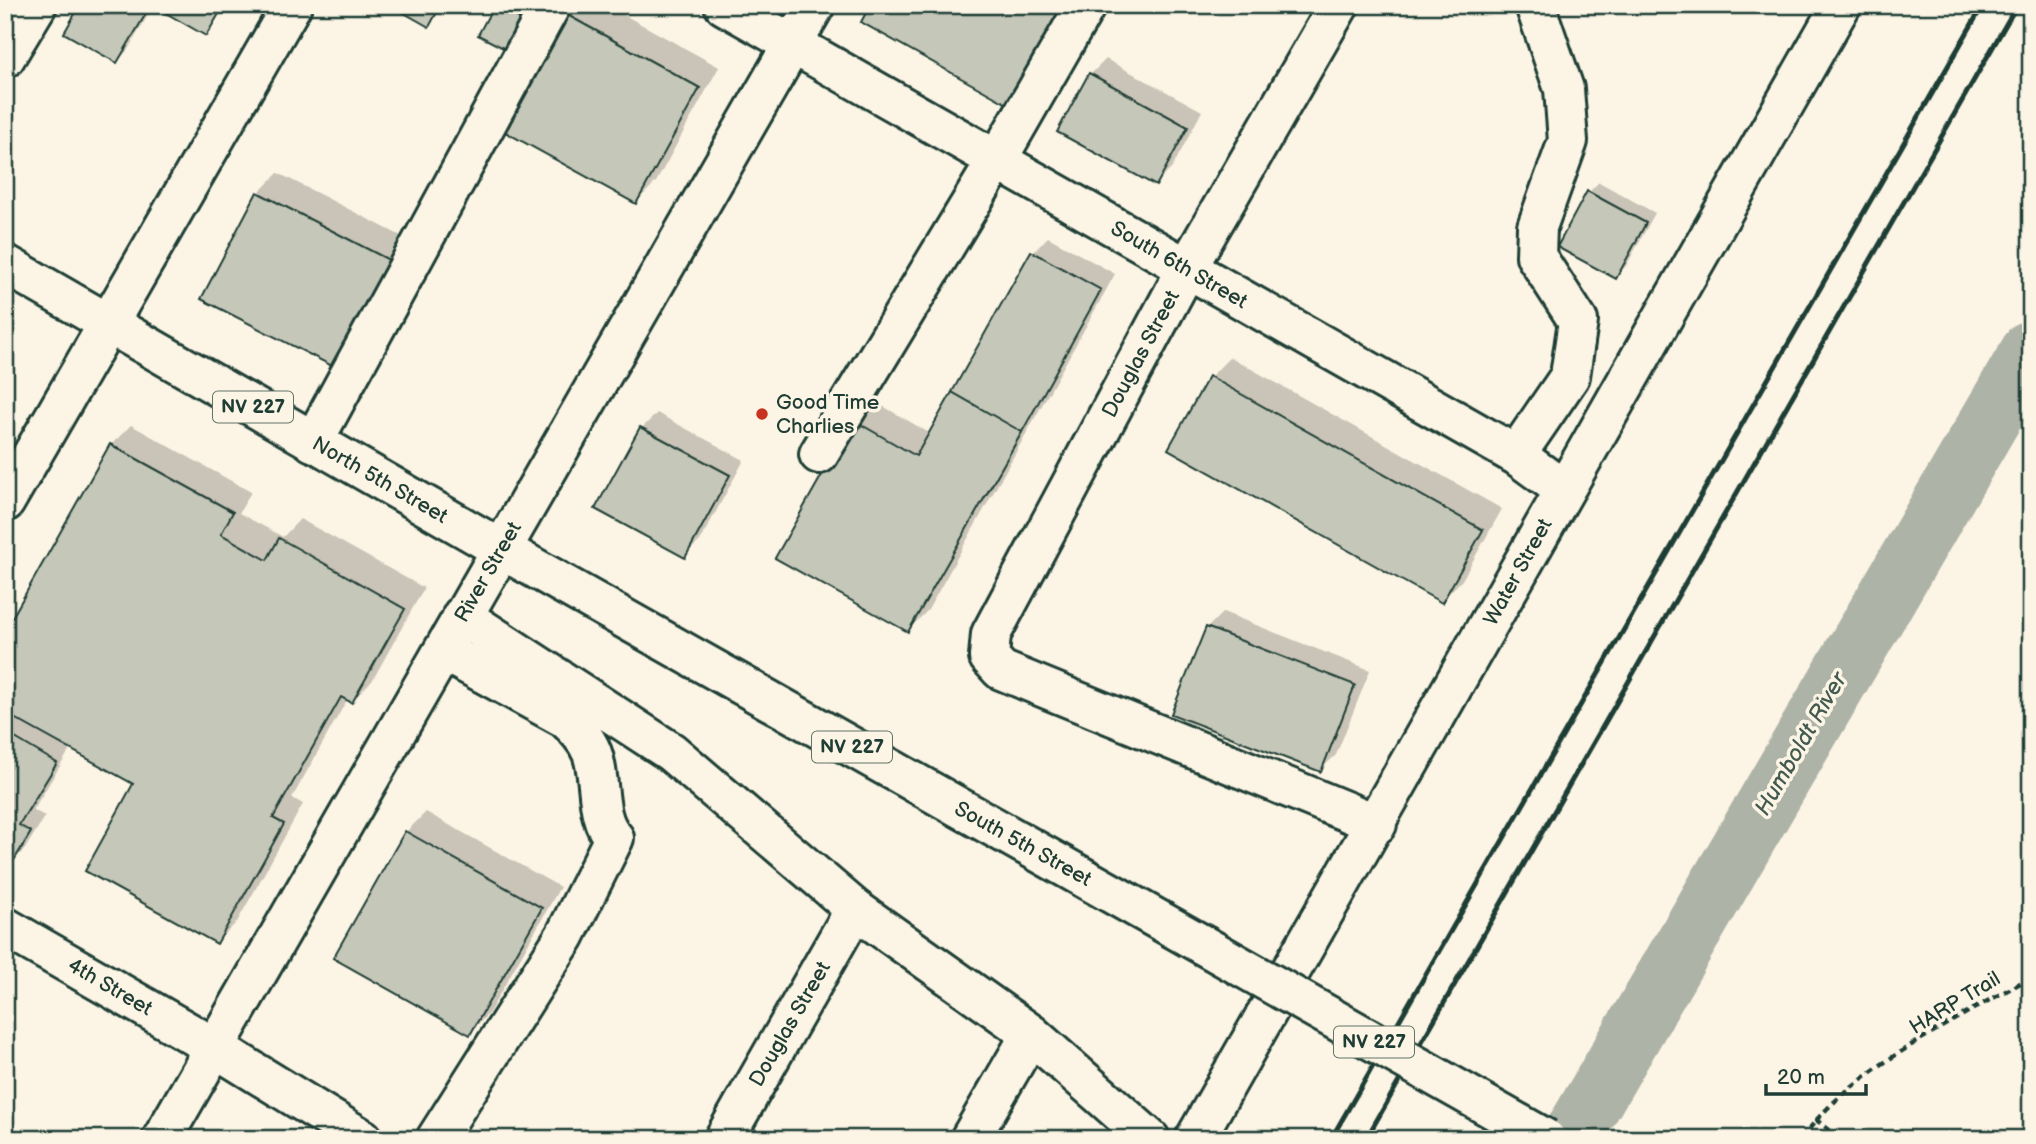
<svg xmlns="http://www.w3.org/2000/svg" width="2036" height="1144" viewBox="0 0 2036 1144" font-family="'Balsamiq Sans',sans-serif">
	<rect width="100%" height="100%" fill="#fcf5e5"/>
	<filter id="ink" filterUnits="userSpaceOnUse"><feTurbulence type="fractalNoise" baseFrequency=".0143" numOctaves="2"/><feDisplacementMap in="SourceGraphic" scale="14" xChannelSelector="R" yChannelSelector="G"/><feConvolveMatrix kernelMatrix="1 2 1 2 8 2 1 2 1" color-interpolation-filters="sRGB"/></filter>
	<g filter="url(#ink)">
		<path fill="#0003" d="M5 5H22L5 34Z
			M82 5H154L127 51 117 61Z
			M155 5H226L206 34Z
			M393 5H444L428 25Z
			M497 5H507L526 15 511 44Z
			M571 5H606L719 67 656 182 636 202 563 13Z
			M1106 59 1202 111 1172 168 1156 184 1091 74Z
			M278 173 407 239 333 365 258 193Z
			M1599 182 1655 213 1626 266 1616 276 1588 193Z
			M1048 237 1115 274 928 610 908 630 854 421 874 401 931 434 1033 252Z
			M1230 357 1502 509 1462 580 1442 600 1210 377Z
			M657 413 744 460 700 541 684 556 642 428Z
			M131 425 251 492 239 513 283 537 300 519 424 588 372 681 352 701 348 698 292 798 303 804 237 922 217 942 136 784 71 748 33 810 45 816 25 849 10 864 5 862V634L111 445Z
			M1223 612 1370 670 1336 755 1320 770 1207 628Z
			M426 812 560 887 489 1013 469 1033 406 832Z"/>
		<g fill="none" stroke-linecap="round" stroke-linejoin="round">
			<path stroke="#aeb3a7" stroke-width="60" d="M1571 1139 2031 350"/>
		</g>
		<path fill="#c5c7b9" stroke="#1f3d34" stroke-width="2" d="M80 5H151L117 63 64 33Z
			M152 5H221L223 7 206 36Z
			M390 5H441L429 27Z
			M494 5 523 20 507 50 478 35Z
			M870 5H1066L1009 105 861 22Z
			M562 12 700 88 636 204 498 128Z
			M1089 73 1188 127 1156 186 1057 132Z
			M1587 191 1646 223 1616 279 1557 247Z
			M257 192 389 260 334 367 201 299Z
			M1031 251 1101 290 1022 432 952 392Z
			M1209 376 1483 530 1442 603 1168 449Z
			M952 392 1022 432 908 632 775 558 853 420 916 456Z
			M640 427 730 475 685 558 595 509Z
			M110 444 233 512 221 534 267 560 279 538 405 609 352 703 341 697 273 818 284 824 217 944 85 871 133 784 5 713V630Z
			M1206 627 1355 685 1321 772 1171 714Z
			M5 732 57 763 19 825 31 832 10 867 5 864Z
			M405 831 542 908 470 1035 333 958Z"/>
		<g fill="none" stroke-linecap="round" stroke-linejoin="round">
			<g stroke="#1f3d34" stroke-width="44">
				<path id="minor" d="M724 5 1516 455 1564 490
					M1339 5 1186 270 991 634 989 657 1001 670 1377 824
					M5 58 37 5
					M108 324 292 5
					M313 442 551 5
					M819 454 997 160 1086 5
					M1516 455 1570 376 1578 321 1536 256 1537 227 1568 141 1564 89 1535 5
					M462 616 671 752 855 909 1031 1034 1150 1139
					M5 927 214 1047 363 1139
					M162 1139 815 5
					M436 1139 565 936 614 838C594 816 602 779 592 753 586 738 576 728 565 718L443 651
					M724 1139 855 909
					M970 1139 1031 1034
					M1195 1139 1841 5"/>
			</g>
			<g stroke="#1f3d34" stroke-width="44">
				<path id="major" d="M5 264 501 549 1203 945
					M5 502 108 324"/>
			</g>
			<path stroke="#1f3d34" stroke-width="4.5" stroke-dasharray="7 5" stroke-linecap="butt" d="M1815 1119 1841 1139
				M1802 1139C1846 1072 1961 1017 2031 977"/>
			<use href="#minor" stroke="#fcf5e5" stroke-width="38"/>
			<use href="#major" stroke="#fcf5e5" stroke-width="38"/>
			<path stroke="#1f3d34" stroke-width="5" d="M1331 1139 1983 5
				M1366 1139 2017 5"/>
			<g stroke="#1f3d34" stroke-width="44" stroke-linecap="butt">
				<path id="major-bridge" d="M1203 945 1546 1139"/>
			</g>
			<use href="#major-bridge" stroke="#fcf5e5" stroke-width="38"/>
		</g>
	</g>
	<circle fill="#c8321e" stroke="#fcf5e5" stroke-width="2.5" cx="762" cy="414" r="7"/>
	<g text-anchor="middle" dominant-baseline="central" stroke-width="7" stroke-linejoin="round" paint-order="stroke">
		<g fill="#fcf5e5" stroke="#617469" stroke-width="2">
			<rect x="213" y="391.5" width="80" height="31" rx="5"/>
			<rect x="812" y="731.5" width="80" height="31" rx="5"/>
			<rect x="1334" y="1026.5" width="80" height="31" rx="5"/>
		</g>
		<g font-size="19" font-weight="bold" fill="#1f3d34">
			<text x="253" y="407">NV 227</text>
			<text x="852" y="747">NV 227</text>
			<text x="1374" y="1042">NV 227</text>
		</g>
		<g font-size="21" fill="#1f3d34" stroke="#fcf5e5">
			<text transform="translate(1179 265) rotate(30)">South 6th Street</text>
			<text transform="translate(1141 354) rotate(-62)">Douglas Street</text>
			<text transform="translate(380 480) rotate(30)">North 5th Street</text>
			<text transform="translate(488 572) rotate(-60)">River Street</text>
			<text transform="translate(1518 572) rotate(-61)">Water Street</text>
			<text transform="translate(1023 844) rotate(29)">South 5th Street</text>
			<text transform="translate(110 987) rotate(30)">4th Street</text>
			<text transform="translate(1955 1003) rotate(-31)">HARP Trail</text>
			<text transform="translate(790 1024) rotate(-60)">Douglas Street</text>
		</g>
		<g font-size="21" fill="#1f3d34" stroke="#fcf5e5" text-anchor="start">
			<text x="776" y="402">Good Time<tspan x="776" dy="24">Charlies</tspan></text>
		</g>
		<g font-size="23" font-style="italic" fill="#435a51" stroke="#fcf5e5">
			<text transform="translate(1801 744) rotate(-60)">Humboldt River</text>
		</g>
	</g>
	<rect width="2036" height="1144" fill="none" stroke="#fcf5e5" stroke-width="28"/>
	<rect x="14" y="14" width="2008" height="1116" fill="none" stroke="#1f3d34" stroke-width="2.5" filter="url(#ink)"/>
	<path d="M1766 1084v10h100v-10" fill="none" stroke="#1f3d34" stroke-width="3.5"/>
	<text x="1777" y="1084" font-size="21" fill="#1f3d34" stroke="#fcf5e5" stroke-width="5" paint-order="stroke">20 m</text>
</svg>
